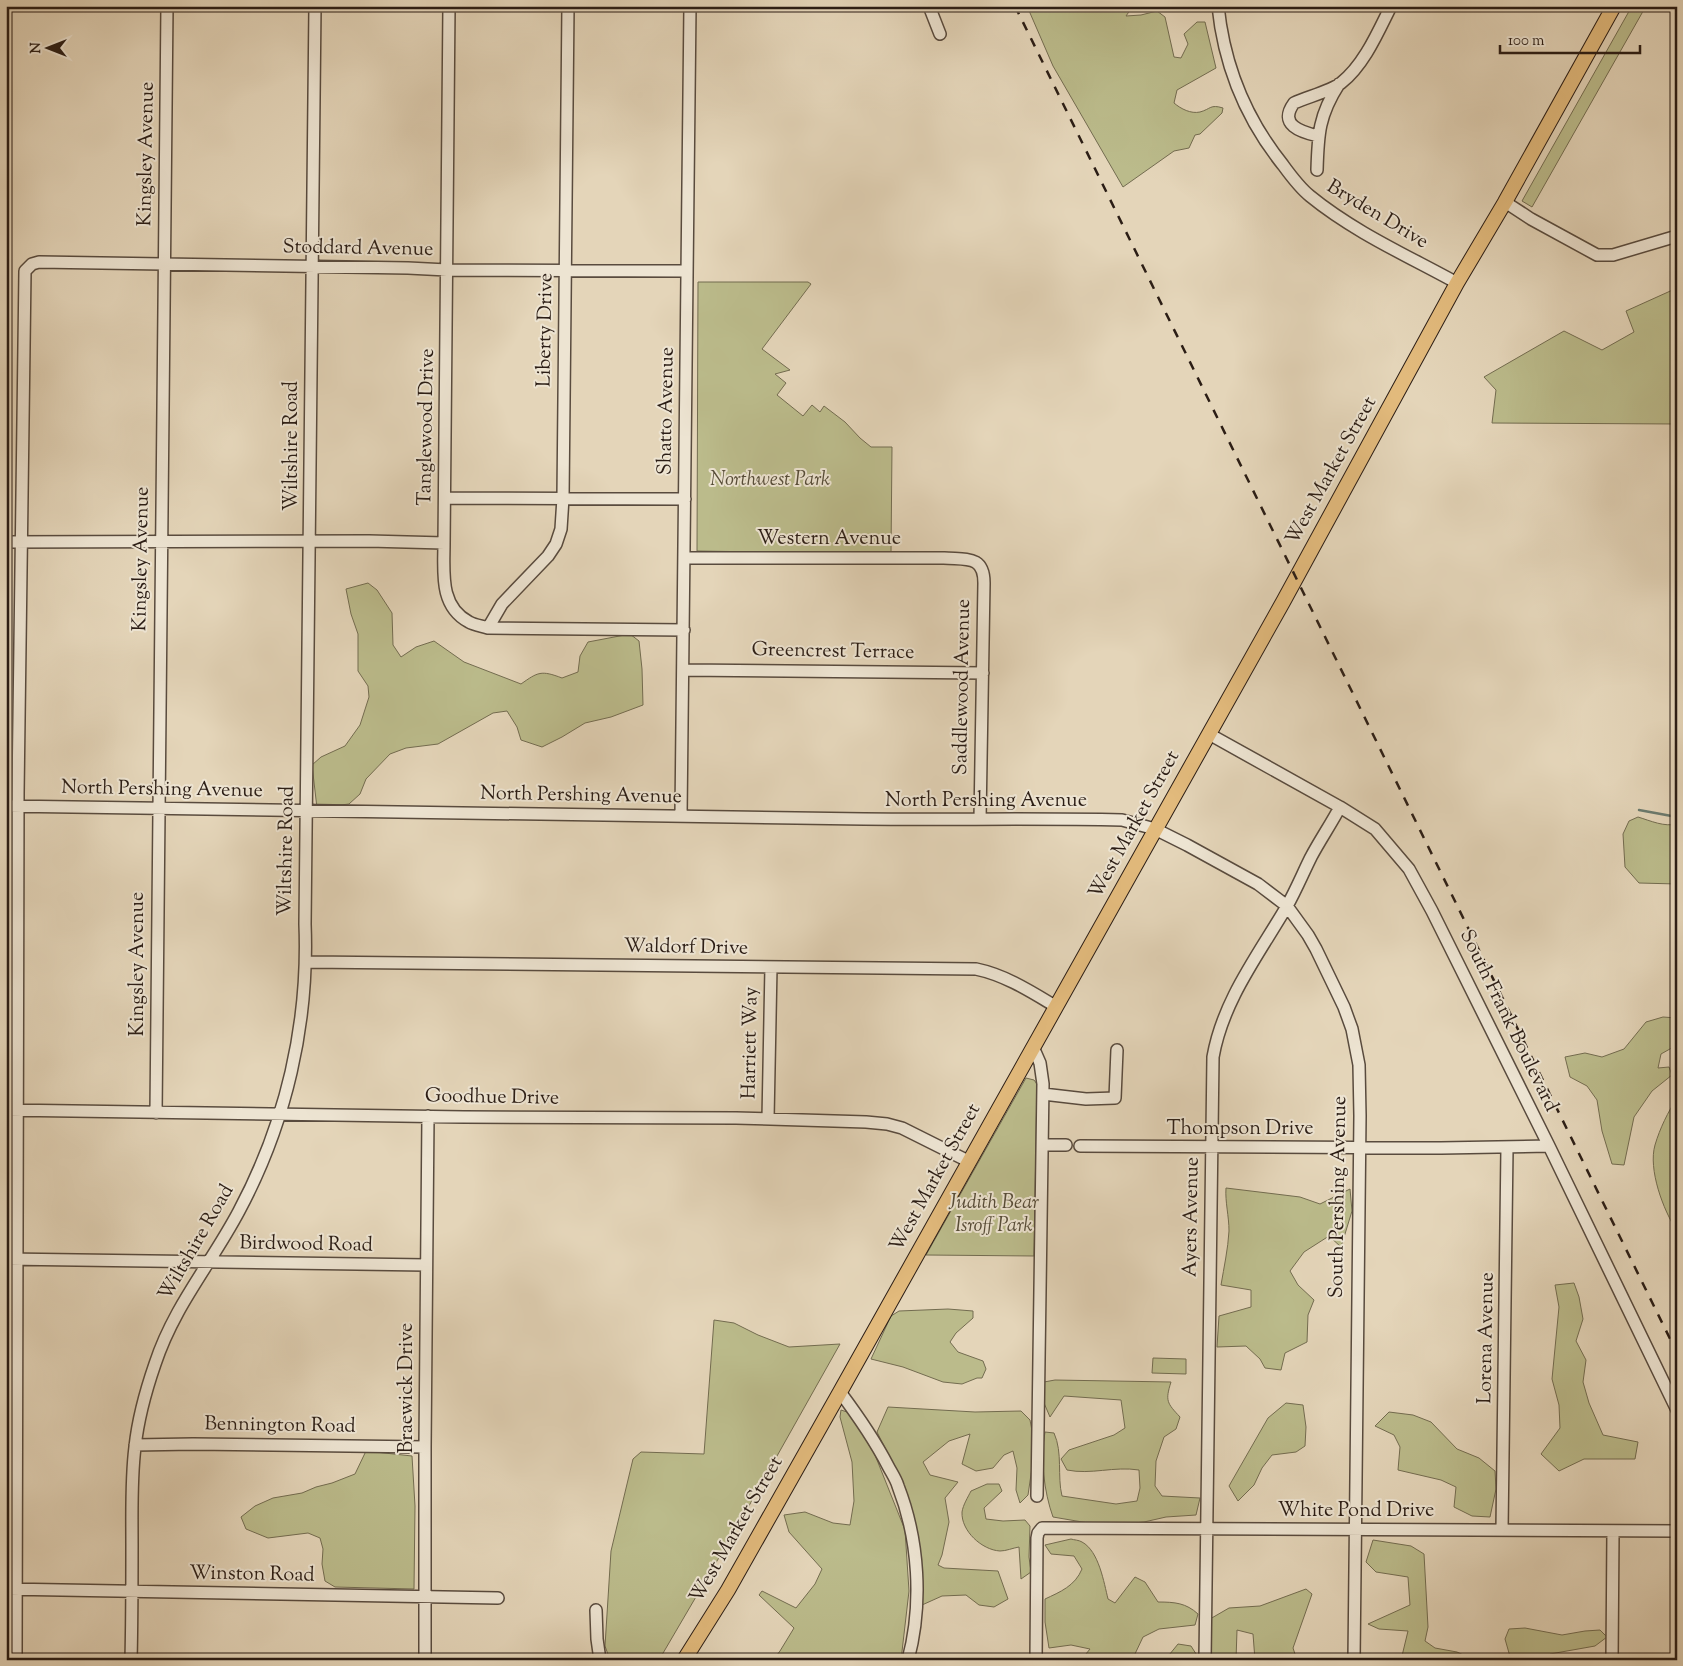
<svg xmlns="http://www.w3.org/2000/svg" width="1683" height="1666" viewBox="0 0 1683 1666" font-family="'Sorts Mill Goudy',serif">
	<rect width="100%" height="100%" fill="#e4d5b9"/>
	<filter id="stains"><feTurbulence type="fractalNoise" baseFrequency=".004" numOctaves="4"/><feColorMatrix values="0 0 0 0 .2 0 0 0 0 .09 0 0 0 0 .02 0 0 0 .5 -.17"/></filter>
	<radialGradient id="worn" r=".72"><stop offset=".6" stop-color="#630" stop-opacity="0"/><stop offset="1" stop-color="#630" stop-opacity=".3"/></radialGradient>
	<path fill="#bbbb8b" stroke="#736c50" d="M1027 6H1133L1126 16 1141 15 1157 11 1165 17 1174 57 1181 58 1188 44 1184 34 1197 22H1205L1216 68 1177 90 1174 103C1181 109 1191 114 1200 112 1211 109 1210 104 1223 108L1222 113 1200 134 1195 135 1189 148 1174 151 1123 187 1053 66Z
		M1632 6H1646L1532 207 1522 201Z
		M698 282H808L811 284 762 349 790 370 775 374 786 383 777 395 803 416 812 405 820 412 824 406 845 422 860 438 871 447H892L891 554 697 551Z
		M1677 288V424L1492 423 1496 390 1484 377 1564 331 1602 350 1634 332 1626 311Z
		M368 583 377 590 392 613 393 645 401 657 416 647 434 641 464 662 521 684C538 672 541 670 562 678L578 672 580 656 588 642 630 634 639 641 642 669 643 705 611 717 585 723 562 737 542 747 521 740 517 727 507 711 493 713 438 744 406 748 390 754 366 779 360 794 349 804 317 808 312 765 321 757 345 746 360 725 369 697 368 686 358 671V634L351 614 346 589Z
		M1638 817C1651 821 1664 827 1677 824V884L1639 883 1625 867 1623 834 1629 821Z
		M1663 1017 1677 1018V1045L1661 1054 1658 1068 1669 1067 1672 1075 1652 1091 1634 1117 1624 1165 1612 1164 1602 1131 1597 1100 1587 1086 1570 1077 1565 1057 1585 1053 1602 1057 1624 1049 1646 1022Z
		M1026 1078 1034 1080 1037 1084 1034 1256 926 1255Z
		M1677 1098V1231C1663 1210 1648 1169 1655 1145 1660 1128 1668 1112 1677 1098Z
		M1226 1188 1300 1197 1320 1204 1350 1189 1352 1211 1341 1247 1329 1236 1304 1252 1290 1271 1298 1285 1314 1300 1308 1315 1307 1342 1285 1353 1281 1370 1265 1368 1260 1359 1246 1346 1217 1347 1219 1316 1251 1307V1290L1221 1285C1224 1267 1228 1249 1229 1231 1229 1216 1225 1202 1226 1188Z
		M1574 1283 1579 1297 1583 1319 1576 1341 1586 1360 1583 1382 1589 1403 1603 1435 1638 1442 1635 1459H1584L1559 1471 1541 1454 1560 1428 1559 1405 1552 1379 1559 1307 1555 1285Z
		M948 1309 973 1311V1318L956 1333 950 1342 958 1352 983 1361 986 1369 982 1378H977L962 1384 943 1382 903 1367 871 1359 891 1316 899 1311Z
		M714 1320 734 1323 758 1335 789 1347 840 1344 741 1520 659 1660H610L605 1646 611 1551 633 1459 641 1452 704 1454Z
		M1153 1358 1186 1359V1374L1152 1373Z
		M1055 1380 1171 1382C1165 1401 1167 1403 1180 1417L1176 1429 1164 1437 1156 1461 1155 1486 1162 1496 1200 1498 1196 1515 1166 1517 1144 1522 1122 1524H1094L1053 1517C1044 1492 1040 1458 1045 1432L1054 1433C1063 1453 1057 1476 1062 1496L1116 1504 1137 1501 1140 1488 1139 1470C1114 1466 1091 1475 1067 1470L1061 1459 1069 1450 1114 1435 1125 1428 1121 1400 1064 1396 1050 1417 1044 1403V1382Z
		M1286 1403 1303 1405 1306 1427 1305 1446 1296 1452 1272 1455 1262 1468 1254 1485 1238 1501 1229 1486 1268 1418Z
		M888 1407 975 1412 1021 1411 1030 1420 1035 1447 1028 1495 1020 1503 1016 1490 1017 1468 1013 1451 1004 1455 993 1468 976 1471 962 1464 970 1434 949 1441 923 1462 930 1475 958 1482 945 1498 949 1522 942 1555 938 1565 944 1568 998 1571 1008 1599 994 1607 979 1605 966 1595 942 1596 922 1605 913 1524 906 1490 877 1432Z
		M841 1410 850 1413 875 1455 905 1530 909 1591 901 1660H773L780 1651 794 1628 759 1595 762 1591 796 1608 815 1584 822 1569 789 1532 784 1515 805 1512 833 1523 850 1525 854 1501 852 1462 840 1417Z
		M1389 1412 1413 1415 1431 1422 1457 1449 1479 1458 1495 1471 1496 1489 1490 1517 1472 1516 1454 1507 1456 1487 1441 1480 1398 1470 1400 1447 1394 1435 1375 1426Z
		M366 1451 412 1456 415 1506 414 1589 335 1587 325 1581 322 1564 323 1549 320 1538 308 1533 268 1538 246 1529 241 1517 255 1506 273 1498 302 1493 316 1487 332 1483 355 1474Z
		M987 1484H999L1002 1491 984 1508 986 1519 1003 1521 1025 1520 1030 1526 1029 1557 1031 1572 1021 1579 1019 1547C1013 1548 1006 1551 1000 1551 982 1550 961 1531 962 1512 963 1505 968 1497 971 1491Z
		M1071 1539C1074 1540 1079 1540 1082 1542 1099 1551 1104 1583 1108 1599L1115 1603 1135 1577 1145 1582 1158 1602C1175 1602 1186 1603 1198 1614L1195 1625 1159 1629 1143 1637 1134 1656V1660H1081L1090 1649 1071 1645 1049 1648 1045 1622V1599C1060 1592 1075 1586 1082 1569L1074 1556 1051 1554 1045 1545Z
		M1373 1540 1411 1546 1424 1554 1428 1627 1425 1641 1435 1648 1457 1652 1474 1660H1401L1408 1631 1379 1629 1368 1624 1410 1605 1408 1577 1376 1572 1366 1562Z
		M1306 1589 1312 1594 1293 1648 1297 1660H1255L1253 1634 1237 1630 1236 1660H1211L1210 1619 1229 1608 1260 1606Z
		M1525 1628 1562 1635 1585 1631 1600 1630 1607 1637 1595 1646 1550 1654 1549 1660H1511L1505 1639 1509 1629Z
		M1178 1644 1191 1646 1198 1657V1660H1165Z"/>
	<g fill="none" stroke-linecap="round" stroke-linejoin="round">
		<path stroke="#6b7b6f" stroke-width="2.5" d="M1639 810 1677 817"/>
		<g stroke="#594b3e" stroke-width="14">
			<path id="minor" d="M449 6 444 543C444 572 439 606 469 622 474 625 482 626 488 628L684 630
				M929 6 940 34
				M1218 6C1224 65 1246 119 1283 165 1291 176 1300 188 1310 196 1354 232 1408 256 1457 283
				M1318 136C1301 132 1278 125 1294 103 1307 97 1331 91 1341 83 1364 65 1378 32 1391 6
				M1317 170C1318 134 1319 115 1339 84
				M1505 202 1531 219 1597 255H1613L1677 236
				M445 498 685 499
				M6 542 369 541 444 543
				M684 558H944C966 560 984 555 984 583L980 819
				M488 628 502 604 548 556 556 544 561 529 563 498 568 6
				M683 670 983 673
				M1209 734 1340 807 1375 829 1409 869 1432 911 1549 1146 1677 1410
				M6 806C292 811 578 815 864 819 950 820 1036 818 1122 820L1155 829 1187 845 1258 884 1287 906 1308 935 1316 949 1344 1007 1352 1029 1359 1065 1360 1116 1354 1660
				M681 815 690 6
				M307 962 976 969C1005 975 1030 991 1055 1006
				M1033 1047 1040 1063 1043 1084 1037 1496
				M1043 1094 1086 1099 1115 1098 1117 1050
				M6 1110 464 1117 736 1118 866 1122 887 1124 902 1128 968 1161
				M156 1113 167 6
				M768 1119 771 967
				M1042 1145H1066
				M1080 1146 1441 1148 1549 1146
				M6 1259 426 1265
				M840 1392C858 1416 874 1439 888 1466 891 1472 896 1479 898 1486 919 1540 923 1604 908 1660
				M135 1445 193 1444 425 1447
				M1502 1530 1507 1148
				M6 1589 498 1598
				M596 1610 597 1639 600 1660
				M16 1660 18 794 25 271 32 264 39 262 408 268 447 270 687 271
				M131 1660C132 1621 132 1582 132 1543 132 1511 131 1479 135 1447 138 1419 146 1390 155 1364 174 1306 211 1264 239 1211 286 1123 309 1024 305 924L315 6
				M425 1660V1447L428 1116
				M1036 1660 1037 1538 1038 1533 1042 1528 1677 1531
				M1205 1660 1213 1057C1223 1000 1259 954 1287 906 1296 890 1303 873 1311 857 1320 840 1331 824 1340 807
				M1612 1660 1613 1532"/>
		</g>
		<g stroke="#2b1d15" stroke-width="16">
			<path id="major" d="M684 1660 728 1590 840 1392 1283 602 1457 283 1505 202 1614 6"/>
		</g>
		<use href="#minor" stroke="#ede4d2" stroke-width="11"/>
		<use href="#major" stroke="#e2ba7c" stroke-width="14"/>
		<path stroke="#2b1d15" stroke-width="2.5" stroke-dasharray="9 9" stroke-linecap="butt" d="M1015 6 1677 1353"/>
	</g>
	<g text-anchor="middle" dominant-baseline="central" stroke-width="4" stroke-linejoin="round" paint-order="stroke">
		<g font-size="20" fill="#2b1d15" stroke="#ede4d2">
			<text transform="translate(147 154) rotate(-89)">Kingsley Avenue</text>
			<text transform="translate(1377 215) rotate(31)">Bryden Drive</text>
			<text transform="translate(358 249) rotate(1)">Stoddard Avenue</text>
			<text transform="translate(546 330) rotate(-89)">Liberty Drive</text>
			<text transform="translate(667 411) rotate(-89)">Shatto Avenue</text>
			<text transform="translate(427 427) rotate(-89)">Tanglewood Drive</text>
			<text transform="translate(292 446) rotate(-90)">Wiltshire Road</text>
			<text transform="translate(1332 471) rotate(-61)">West Market Street</text>
			<text x="829" y="539">Western Avenue</text>
			<text transform="translate(142 559) rotate(-89)">Kingsley Avenue</text>
			<text transform="translate(833 652) rotate(1)">Greencrest Terrace</text>
			<text transform="translate(963 687) rotate(-89)">Saddlewood Avenue</text>
			<text transform="translate(162 790) rotate(1)">North Pershing Avenue</text>
			<text transform="translate(581 796) rotate(1)">North Pershing Avenue</text>
			<text x="986" y="801">North Pershing Avenue</text>
			<text transform="translate(1135 825) rotate(-61)">West Market Street</text>
			<text transform="translate(287 851) rotate(-89)">Wiltshire Road</text>
			<text transform="translate(686 948) rotate(1)">Waldorf Drive</text>
			<text transform="translate(138 964) rotate(-90)">Kingsley Avenue</text>
			<text transform="translate(1508 1021) rotate(64)">South Frank Boulevard</text>
			<text transform="translate(751 1043) rotate(-89)">Harriett Way</text>
			<text transform="translate(492 1098) rotate(1)">Goodhue Drive</text>
			<text x="1240" y="1129">Thompson Drive</text>
			<text transform="translate(936 1178) rotate(-61)">West Market Street</text>
			<text transform="translate(1339 1197) rotate(-89)">South Pershing Avenue</text>
			<text transform="translate(1192 1217) rotate(-89)">Ayers Avenue</text>
			<text transform="translate(197 1243) rotate(-60)">Wiltshire Road</text>
			<text transform="translate(306 1245) rotate(1)">Birdwood Road</text>
			<text transform="translate(1487 1338) rotate(-89)">Lorena Avenue</text>
			<text transform="translate(407 1388) rotate(-90)">Braewick Drive</text>
			<text transform="translate(280 1426) rotate(1)">Bennington Road</text>
			<text x="1356" y="1511">White Pond Drive</text>
			<text transform="translate(737 1530) rotate(-60)">West Market Street</text>
			<text transform="translate(252 1575) rotate(1)">Winston Road</text>
		</g>
		<g font-size="20" font-style="italic" fill="#564c38" stroke="#ede4d2">
			<text x="770" y="480">Northwest Park</text>
			<text x="994" y="1203">Judith Bear<tspan x="994" dy="23">Isroff Park</tspan></text>
		</g>
	</g>
	<rect width="1683" height="1666" fill="none" stroke="#e4d5b9" stroke-width="25"/>
	<rect x="8" y="8" width="1668" height="1651" fill="none" stroke="#2b1d15" stroke-width="2.5"/>
	<rect x="12" y="12" width="1658" height="1641" fill="none" stroke="#2b1d15"/>
	<g transform="translate(48 48) rotate(270)" stroke="#ede4d2" stroke-width="4" paint-order="stroke">
	<path d="M0-4L9 19L0 12L-9 19Z" fill="#2b1d15"/>
	<text y="-8" font-size="14" font-weight="bold" text-anchor="middle" fill="#2b1d15">N</text>
	</g>
	<path d="M1500 45v8h140v-8" fill="none" stroke="#2b1d15" stroke-width="2.5"/>
	<text x="1508" y="45" font-size="15" fill="#2b1d15" stroke="#ede4d2" stroke-width="4" paint-order="stroke">100 m</text>
	<rect width="100%" height="100%" filter="url(#stains)"/>
	<rect width="100%" height="100%" fill="url(#worn)"/>
</svg>
